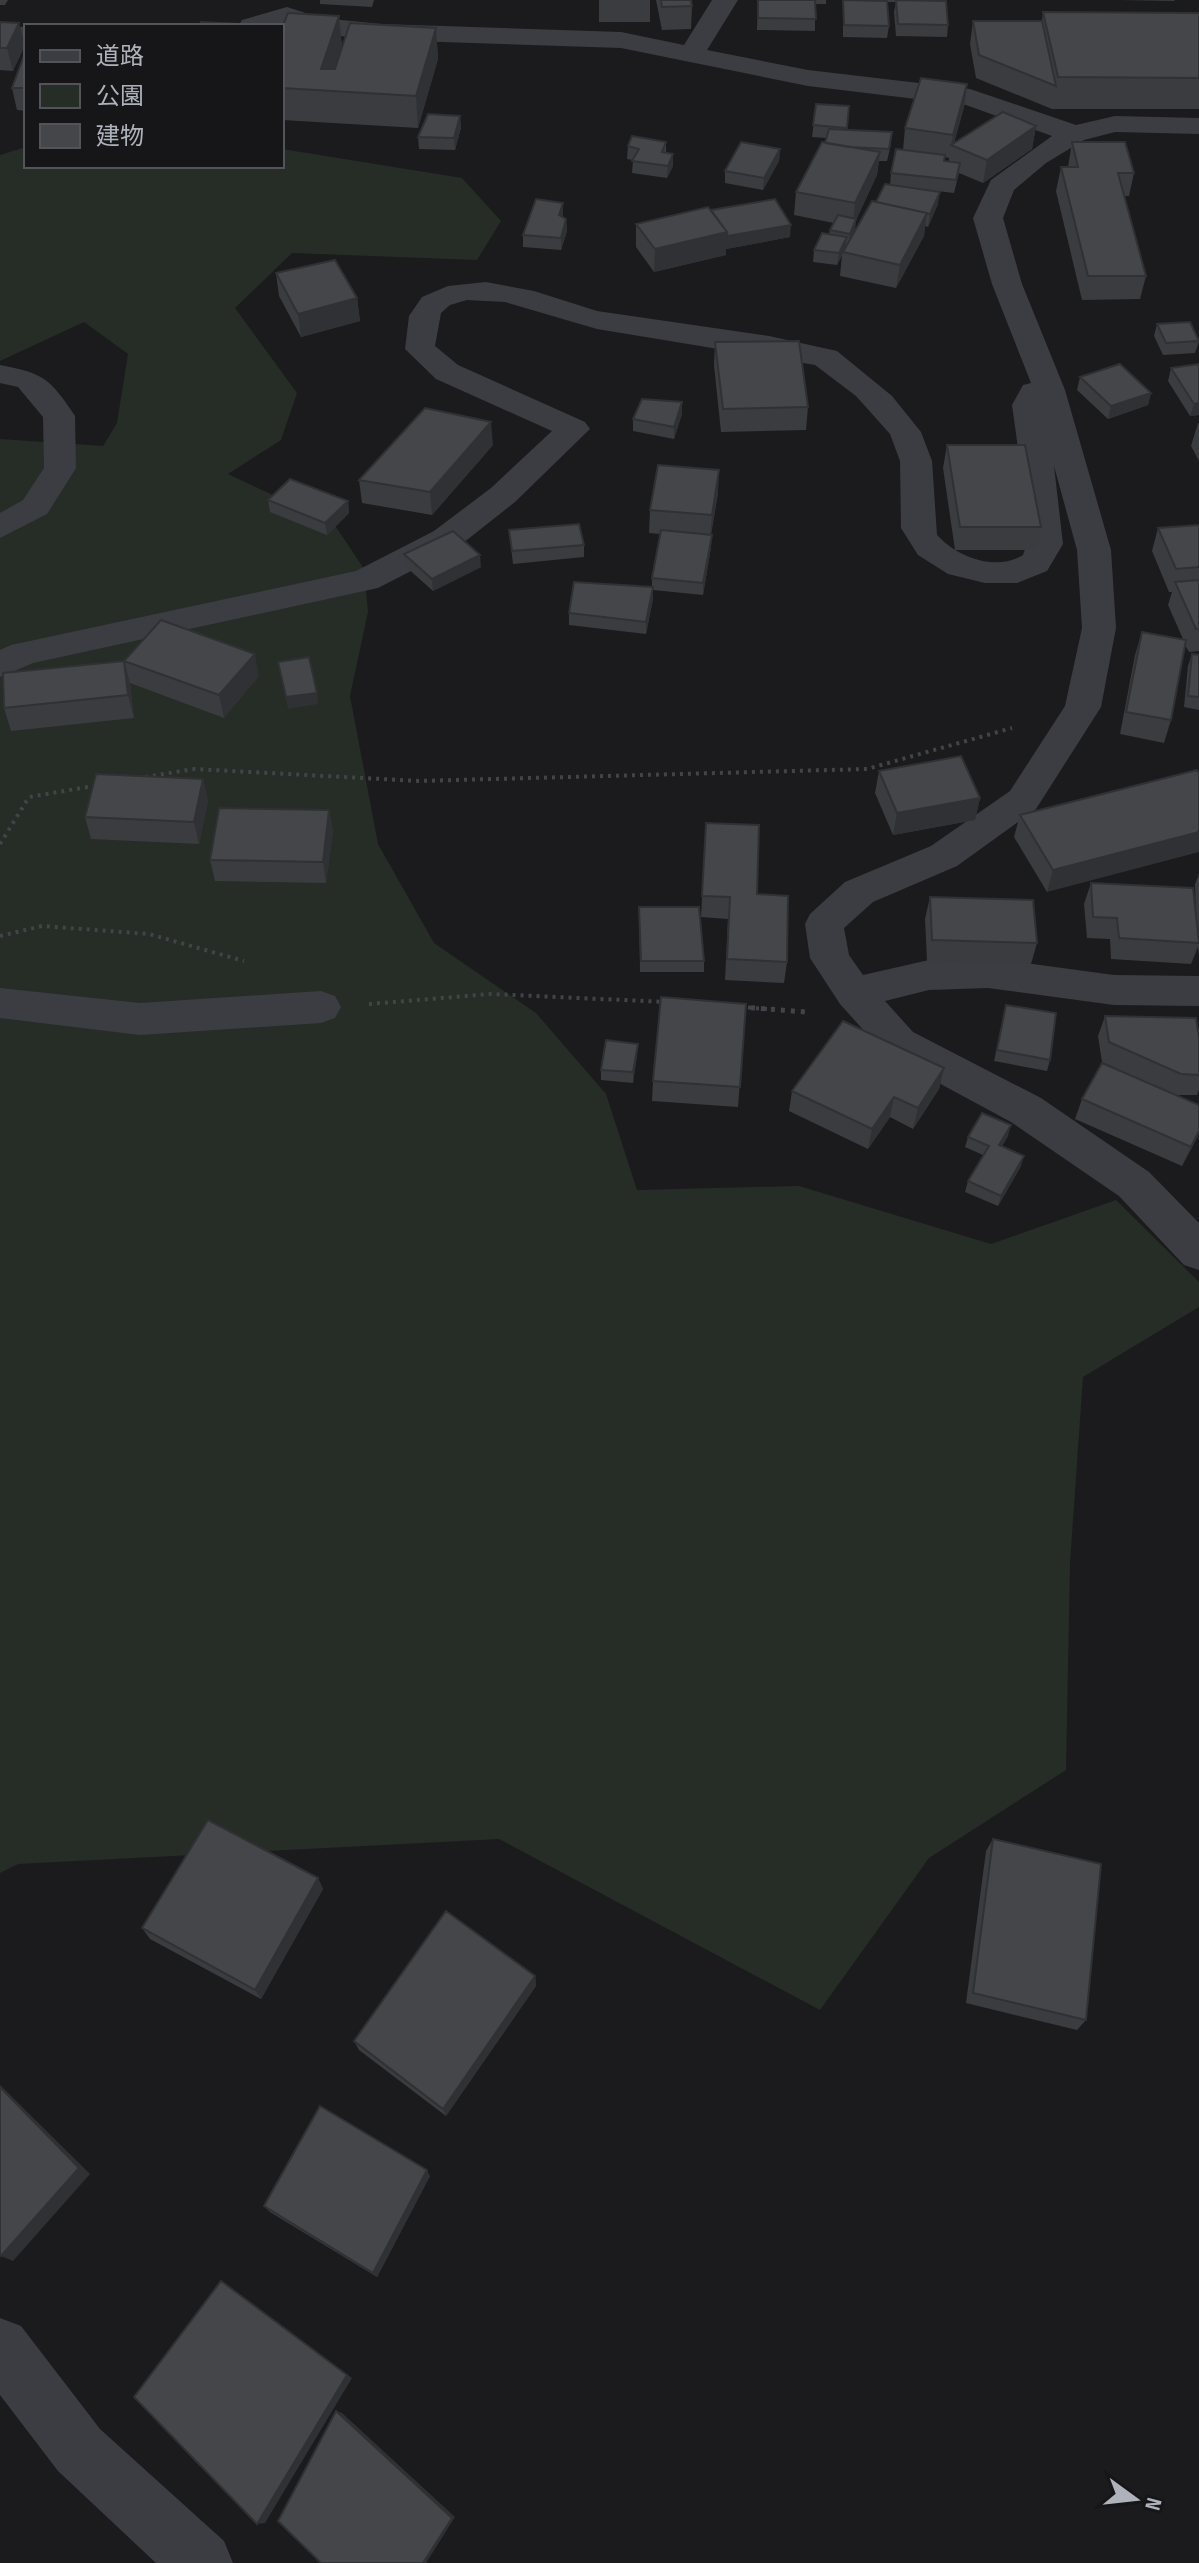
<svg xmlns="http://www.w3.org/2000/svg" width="1199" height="2563" viewBox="0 0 1199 2563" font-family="'Sofia Sans Condensed','Noto Sans JP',sans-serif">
	<rect width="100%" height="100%" fill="#1b1b1d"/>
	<path fill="#252d26" d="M26 147V166H282V149L462 178 501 221 477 260 292 253 235 308 297 393 281 440 228 474 334 524 364 569 368 612 350 696 378 844 434 943 536 1013 606 1094 637 1190 799 1186 991 1244 1116 1200 1199 1282V1307L1083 1377 1070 1563 1066 1770 929 1858 820 2010 499 1839 18 1864 0 1873V439L103 446 117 423 128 354 84 322 0 361V155Z"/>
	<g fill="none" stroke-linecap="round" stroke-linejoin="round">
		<path stroke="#424449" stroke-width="4" stroke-dasharray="3 5" stroke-linecap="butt" d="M145 777 194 769 419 781 867 769 1012 728
			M0 844 29 797 99 785
			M0 936 42 926 149 934 244 961
			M369 1004 491 994 666 1002
			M740 1007 767 1009"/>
		<path stroke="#424449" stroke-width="5" stroke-dasharray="4 6" stroke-linecap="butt" d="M741 1007 806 1012"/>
		<path fill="#3c3d42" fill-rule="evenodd" d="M712 0H738L707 50 808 70 970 89 1076 125 1115 116 1199 118V134L1115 132 1084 140 1046 163 1014 190 1003 218 1022 284 1065 390 1111 550 1116 628 1101 707 1036 809 957 866 873 902 844 928 849 955 863 975 929 960 988 958 1114 975 1199 976V1006L1114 1005 988 988 929 990 885 1001 913 1032 1041 1098 1149 1172 1199 1223V1270L1184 1265 1119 1196 1011 1122 885 1054 840 1004 810 958 805 924 810 914 845 882 931 846 1010 791 1065 706 1082 628 1077 550 1054 466 1063 544 1047 571 1017 583H985L948 574 918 555 901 528 900 461 890 434 856 396 815 365 597 329 505 302 467 300 450 305 441 313 435 346 458 365 585 422 590 429 515 502 458 547 378 588 33 663 0 677V650L11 645 356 571 434 531 491 488 552 431 436 379 405 349 409 316 422 297 448 286 486 282 534 291 597 311 769 336 837 351 892 396 921 432 932 461 937 535C957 557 996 572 1023 555L1030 535 1012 405 1023 385 1031 383 992 284 973 218 991 180 1052 136 966 105 808 86 621 48 382 40 317 34 286 24 238 26 242 20 287 7 321 18 382 24 621 32 684 45Z
			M0 26 26 27V43L0 42Z
			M0 365C43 373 50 378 75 416L76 468 47 514 0 538V513L23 500 44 468 43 417 18 387 0 383Z
			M0 988 140 1003 321 991 335 996 341 1007 335 1018 321 1023 140 1035 0 1018Z
			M0 2318 21 2326 100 2429 224 2541 233 2563H156L58 2471 0 2395Z"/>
	</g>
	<path fill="#3b3c40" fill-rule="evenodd" d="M0 0H8L5 5H0Z
		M320 0H374L372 7 320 4Z
		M599 0H650V22H599Z
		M656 0H691L692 6 691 29 662 30Z
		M758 0H826V4H815V31L757 30Z
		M843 0H904L948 25 947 37 896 36 894 12 896 2H887L889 26 887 38 843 37Z
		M1119 0H1175L1174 1Z
		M1043 12 1199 13V109H1052L976 78 970 44 973 21H1042Z
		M339 16 342 47 436 28 438 59 418 128 282 120V28Z
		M0 22 25 45 13 71 0 70Z
		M26 50V111L17 110 12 88Z
		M967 84 964 107 954 143 1036 126 1032 149 983 183 959 173 954 193 896 186 938 204 928 227 925 226 924 236 896 288 840 276 842 255 837 265 813 262 814 250 829 234 830 230 834 223 794 215 796 192 825 143 827 138 812 137 816 104 849 106 846 130 891 144 887 161H879L877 175 856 220 854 233 876 202 890 185 891 173 903 150 905 128ZM945 157 949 158V162L944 161Z
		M460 116 461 128 455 150 419 149 418 137Z
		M666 142V152L673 166 667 178 632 173 633 160 627 159 628 146Z
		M1072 142 1134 173 1129 196H1124L1146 276 1140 299 1082 300 1056 191 1061 167H1068Z
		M780 149 779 161 763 190 725 183V171Z
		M563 203 562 217 566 219 567 231 561 250 523 247V235Z
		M711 210 790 237 726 249V255L654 272 636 247V224Z
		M276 273 357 298 360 321 301 337 279 296Z
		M1157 324 1199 341 1195 353 1163 355 1154 336Z
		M715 342 808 407 806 430 721 432 714 365Z
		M1199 364V415L1190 416 1168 381 1171 368Z
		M1080 377 1151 393 1148 405 1108 419 1077 390Z
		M682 402V414L674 439 633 431V419Z
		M1198 423H1199V461L1191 446Z
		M493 445 432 515 362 503 359 480Z
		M947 445 1041 527 1036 550H955L943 468Z
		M718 493 711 535V547L703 595 653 590V599L646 634 569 625V613L652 587V578L660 534 649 533 650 510Z
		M268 500 348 501 349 513 327 535 270 512Z
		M1199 525V651L1189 652 1185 645 1171 720 1164 743 1120 734 1135 655 1142 632 1183 639 1168 605 1172 592H1169L1152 551 1158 528Z
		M509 530 584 545V557L513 564Z
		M404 554 481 567 433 591 405 566Z
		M1192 654 1199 655V710L1184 707 1188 666Z
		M124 661 259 676 224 718 130 683 134 718 11 731 4 708Z
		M1197 770 1047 892 1014 837 1020 815Z
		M879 771 980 798 975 820 893 835 875 793Z
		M203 779 208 801 199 844 91 839 85 817Z
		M329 810 333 832 326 883 215 881 210 860Z
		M706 823 757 894 787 962 784 983 725 980 728 919 701 917Z
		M1199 874V956L1198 947 1191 964 1111 959 1110 939 1087 938 1084 904 1091 883 1196 919 1195 884Z
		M930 897 1037 943 1031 964 927 961 925 919Z
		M639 907 704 961V972H640Z
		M746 1004 738 1107 652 1101 653 1081Z
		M1006 1005 1050 1060 1047 1071 994 1061Z
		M1105 1016 1199 1037V1090L1197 1095H1176L1199 1134 1182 1166 1075 1119 1082 1099 1113 1067 1102 1062 1098 1036Z
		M637 1055 633 1083 601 1080V1070Z
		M944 1068 939 1089 913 1129 890 1117 868 1149 789 1111 792 1091Z
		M1008 1136 1002 1146 1021 1166 998 1206 965 1192 968 1181 983 1155 965 1147 968 1137Z
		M993 1839 1086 2020 1077 2030 966 2003 986 1851Z
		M318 1878 323 1889 261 1999 150 1939 142 1928Z
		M535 1976 536 1986 446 2116 359 2050 354 2041Z
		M430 2176 377 2277 270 2212 264 2206Z"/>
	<path fill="#303134" d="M339 16 342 47 328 91 321 69Z
		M19 23 25 45 13 71 7 48Z
		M436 28 438 59 418 128 416 96Z
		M967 84 964 107 953 145H951L953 135Z
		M460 116 461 128 455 150 454 138Z
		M1036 126 1032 149 983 183 987 160Z
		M780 149 779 161 763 190 764 178Z
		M880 152 877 175 856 220 855 231 848 246 850 234 853 226 855 203Z
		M673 154V166L667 178 668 166Z
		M940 192 938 204 928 227 930 214Z
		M563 203V215L559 228V215Z
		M927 213 924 236 896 288 900 265Z
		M566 219 567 231 561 250V238Z
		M791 225 790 237 726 249V255L654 272 655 249 727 232Z
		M847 237 845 249 837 265 839 253Z
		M357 298 360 321 301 337 298 314Z
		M1151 393 1148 405 1108 419 1111 406Z
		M682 402V414L674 439V427Z
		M1199 403V415L1190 416 1194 404Z
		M491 422 493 445 432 515 430 492Z
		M719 470 718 493 710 538 712 515Z
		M348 501 349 513 327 535 325 523Z
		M712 535 711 547 703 595V583Z
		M480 555 481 567 433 591 432 579Z
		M653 587V599L646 634V622Z
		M255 654 259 676 224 718 219 695Z
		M124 661 130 683 134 718 128 695Z
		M317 693 318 704 288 709 286 697Z
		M203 779 208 801 199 844 194 822Z
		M980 798 975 820 893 835 897 813Z
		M329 810 333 832 326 883 323 862Z
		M1199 832V852L1047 892 1053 870Z
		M638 1044 637 1055 633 1083V1072Z
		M944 1068 939 1089 913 1129 918 1108Z
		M894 1097 890 1117 868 1149 872 1129Z
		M1011 1125 1008 1136 996 1156 999 1145Z
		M1199 1131V1134L1182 1166 1191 1147Z
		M1024 1156 1021 1166 998 1206 1001 1196Z
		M318 1878 323 1889 261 1999 255 1990Z
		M535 1976 536 1986 446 2116 443 2109Z
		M0 2085 90 2174 13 2261 1 2256Z
		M427 2170 430 2176 377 2277 373 2273Z
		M221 2281 352 2378 265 2523 257 2524Z
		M336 2411 342 2413 455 2517 426 2563H423Z"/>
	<path fill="#45464a" stroke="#303134" stroke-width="2" d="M661 0H691L692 6 662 7Z
		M758 0H815L816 19 758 18Z
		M843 0 887 1 889 26 844 25Z
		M896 0 946 1 948 25 898 24Z
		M1043 12 1199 13V78L1058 77Z
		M288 13 339 16 321 69H335L350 23 436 28 416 96 282 88V28Z
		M973 21H1042L1056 86 979 55Z
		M0 22 19 23 7 48H0Z
		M201 22 240 24V26H200Z
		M26 50V88H12Z
		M921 78 967 84 953 135 905 128Z
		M816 104 849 106 847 128 813 125Z
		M1003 112 1036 126 987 160 951 145Z
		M428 114 460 116 454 138 418 137Z
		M829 129 892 132 889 149 849 147 825 143Z
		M632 136 666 142 662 152 673 154 668 166 632 161 639 149 628 146Z
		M741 142 780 149 764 178 725 171Z
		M822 142 880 152 855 203 796 192Z
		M1072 142H1125L1134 173H1118L1146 276H1088L1061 167H1078Z
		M896 149 945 155 944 161 960 163 956 180 891 173Z
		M885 184 940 192 930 214H927V213L876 202Z
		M536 199 563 203 559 215 566 219 561 238 523 235Z
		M775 199 791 225 727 236V232L711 210Z
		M872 201 927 213 900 265 843 252Z
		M708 207 727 232 655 249 636 224Z
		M838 215 856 219 850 234 830 230Z
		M822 233 847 237 839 253 814 250Z
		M335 260 357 298 298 314 276 273Z
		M1190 322 1199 341 1166 343 1157 324Z
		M799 341 808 407 723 409 715 342Z
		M1120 364 1151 393 1111 406 1080 377Z
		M1199 364V403L1194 404 1171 368Z
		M642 399 682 402 674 427 633 419Z
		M425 408 491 422 430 492 359 480Z
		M947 445H1025L1041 527H960Z
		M658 465 719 470 712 515 650 510Z
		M290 479 348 501 325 523 268 500Z
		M579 524 584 545 512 551 509 530Z
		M1199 525V567L1176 569 1158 528Z
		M661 530 712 535 703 583 652 578Z
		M453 531 480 555 432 579 404 554Z
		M1199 580V629H1196L1175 582Z
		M574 582 653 587 646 622 569 613Z
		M161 620 255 654 219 695 124 661Z
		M1142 632 1186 640 1171 720 1126 712Z
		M1192 654 1199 655V697L1188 696Z
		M309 657 317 693 286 697 278 662Z
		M124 661 128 695 4 708 3 673Z
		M961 756 980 798 897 813 879 771Z
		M1197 770 1199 773V832L1053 870 1020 815Z
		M96 774 203 779 194 822 85 817Z
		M219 808 329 810 323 862 210 860Z
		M706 823 759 825 757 894 788 896 787 962 727 959 730 897 702 896Z
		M1091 883 1193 888 1199 943 1119 938 1117 918 1093 917Z
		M930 897 1033 900 1037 943 932 940Z
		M639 907H699L704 961H641Z
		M661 997 746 1004 740 1087 653 1081Z
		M1006 1005 1056 1013 1050 1060 997 1050Z
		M1105 1016 1196 1018 1199 1037V1075L1181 1074 1109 1042Z
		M843 1021 944 1068 918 1108 894 1097 872 1129 792 1091Z
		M606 1040 638 1044 633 1072 601 1070Z
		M1102 1063 1199 1105V1131L1191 1147 1082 1099Z
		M982 1113 1011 1125 999 1145 1024 1156 1001 1196 968 1181 989 1146 968 1137Z
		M208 1820 318 1878 255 1990 142 1928Z
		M993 1839 1101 1864 1086 2020 973 1993Z
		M446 1911 535 1976 443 2109 354 2041Z
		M0 2087 79 2168 1 2256 0 2255Z
		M320 2106 427 2170 373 2273 264 2206Z
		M221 2281 347 2375 257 2524 134 2397Z
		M336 2411 452 2518 423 2563H321L278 2521Z"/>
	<rect x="24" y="24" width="260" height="144" fill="#161618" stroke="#535459" stroke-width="2"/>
	<rect x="40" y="50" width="40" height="12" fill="#3c3d42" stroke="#535459" stroke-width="2"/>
	<text x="96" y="64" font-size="24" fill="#aeb2bb">道路</text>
	<rect x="40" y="84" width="40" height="24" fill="#252d26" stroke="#535459" stroke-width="2"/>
	<text x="96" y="104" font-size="24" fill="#aeb2bb">公園</text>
	<rect x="40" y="124" width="40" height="24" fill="#45464a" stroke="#535459" stroke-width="2"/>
	<text x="96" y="144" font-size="24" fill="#aeb2bb">建物</text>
	<g transform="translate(1135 2499) rotate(105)" stroke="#161618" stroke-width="6" paint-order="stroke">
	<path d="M0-6L14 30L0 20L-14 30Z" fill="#aeb2bb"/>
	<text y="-12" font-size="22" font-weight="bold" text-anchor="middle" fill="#aeb2bb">N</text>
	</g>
</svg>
